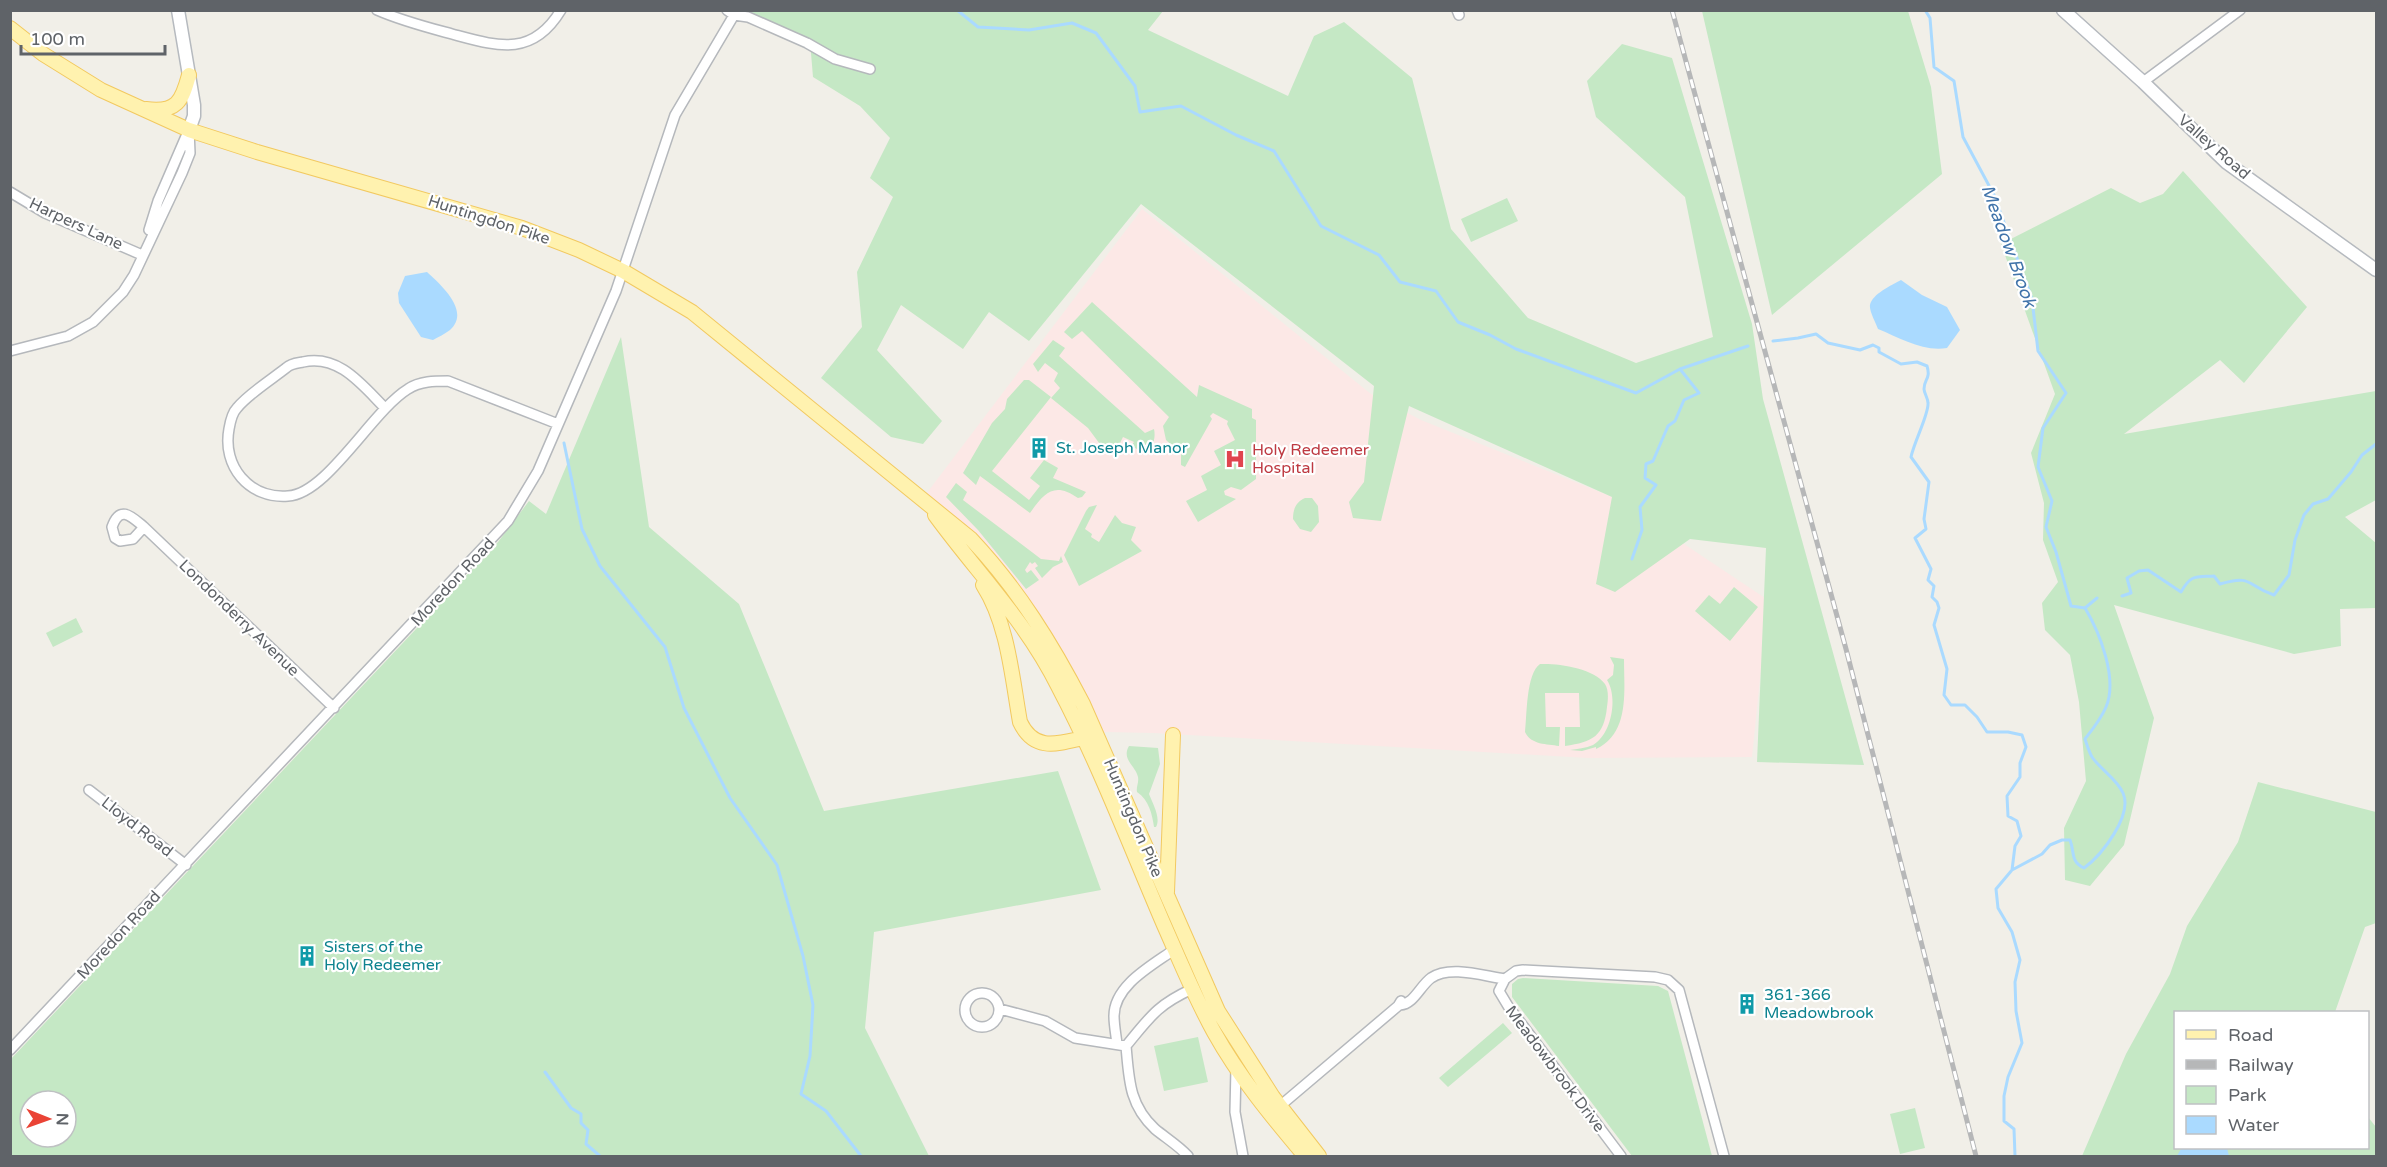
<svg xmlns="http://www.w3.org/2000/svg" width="2387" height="1167" viewBox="0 0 2387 1167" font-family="'Varela Round',sans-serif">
	<rect width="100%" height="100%" fill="#f1efe8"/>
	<path fill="#fce8e6" d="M1142 209 1371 394 1421 420 1615 498 1768 600 1752 757 1588 758 1153 733 1106 732 1096 734 1024 602 923 498Z"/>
	<path fill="#c5e8c5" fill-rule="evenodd" d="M745 11H1163L1148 30 1288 96 1314 36 1344 22 1412 78 1451 229 1528 318 1636 363 1713 337 1685 197 1596 117 1587 81 1622 44 1672 58 1752 324 1763 399 1864 765 1757 762 1766 548 1690 539 1615 592 1596 584 1612 497 1409 406 1381 521 1353 518 1349 502 1364 482 1374 386 1141 204 1029 341 989 312 963 349 901 305 877 350 942 421 923 444 891 437 821 378 862 327 857 272 893 197 870 178 890 138 860 106 813 77 810 41Z
		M1702 11H1908L1931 87 1942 174 1772 315Z
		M2183 171 2307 307 2244 383 2220 360 2124 434 2376 391V500L2345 517 2376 543V608L2340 609 2341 646 2294 654 2114 605 2154 718 2124 845 2090 886 2065 880 2064 828 2086 781 2079 702 2070 655 2045 630 2042 603 2058 582 2043 540 2044 503 2031 453 2055 394 2001 244 2111 188 2140 203 2163 194Z
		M1507 198 1518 221 1471 242 1461 219Z
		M1092 302 1197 397 1199 385 1252 409V418L1256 420V479L1241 490 1231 487 1224 491 1225 495 1236 499 1198 522 1186 501 1207 490 1201 476 1221 465 1214 451 1235 440 1227 424 1228 421 1213 413 1210 416 1212 419 1185 467 1181 465V454L1166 440 1163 426 1169 417 1082 331 1072 339 1064 332Z
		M621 337 649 527 739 604 824 811 1058 771 1101 890 874 932 865 1028 929 1156H11L10 1060 498 542 529 501 546 514ZM30 1101H66V1137H30Z
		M1053 340 1065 348 1059 356 1145 433 1154 429C1156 438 1153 448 1145 453L1131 446 1134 442 1123 437 1116 451H1105L1088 428 1051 398 1060 388 1054 381 1058 373 1045 363 1038 372 1033 364Z
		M1024 380H1029L1051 397 992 471 1029 500 1040 486 1030 478 1044 460 1058 468 1053 478 1086 492 1082 497 1078 498C1054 481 1044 493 1030 513L980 476 976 485 963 473 992 423 1005 409 1007 399Z
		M956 483 967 492 963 500 1041 559 1059 561 1061 556 1063 562 1053 567 1042 578 1035 568 1038 566 1035 562 1032 564 1030 562 1025 570 1027 573 1031 570 1039 580 1026 589 978 530 946 497Z
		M1305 498H1312L1318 506 1319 522 1311 532 1300 529 1293 519C1293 509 1296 502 1305 498Z
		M1097 505 1085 529 1092 534 1091 537 1099 542 1115 515 1122 523 1136 527 1131 540 1142 551 1079 586 1064 555 1086 511 1089 507Z
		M1734 587 1758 607 1730 641 1695 611 1709 595 1720 604Z
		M76 618 83 632 53 647 46 633Z
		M1610 657 1624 659C1624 691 1630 733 1596 749V747L1582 751 1570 750C1577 749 1586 748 1593 745 1612 734 1618 697 1607 680L1613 675 1614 665Z
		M1540 664C1557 663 1594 668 1605 684 1609 690 1608 700 1607 707 1604 736 1593 742 1565 746V727H1580L1579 693H1545L1546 727H1560L1559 746C1547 744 1531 745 1525 732 1527 715 1526 674 1540 664Z
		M1129 746 1158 748 1160 764 1149 794C1153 804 1161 818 1156 827H1154C1152 814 1149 800 1137 792 1136 787 1139 783 1138 777 1136 766 1121 760 1129 746Z
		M2258 782 2376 812V923L2365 927 2335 1012H2176V1148H2368V1117L2376 1127V1156H2082L2126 1054 2170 974 2187 926 2238 842Z
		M1523 978 1658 986 1668 991 1712 1156H1632L1512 997V984L1518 979Z
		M1503 1023 1512 1033 1448 1087 1439 1078Z
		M1198 1037 1208 1082 1164 1091 1154 1046Z
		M1915 1108 1925 1148 1900 1154 1890 1114Z"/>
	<path fill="#aadaff" d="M427 272C441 285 471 311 450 330 445 334 438 337 433 340L421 337 399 303 398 293 405 276Z
		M1901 280 1922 295 1947 307 1960 330 1947 348C1923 352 1900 338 1878 329 1876 323 1869 311 1870 305 1872 294 1892 285 1901 280Z
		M2187 1148H2227L2229 1156H2177L2181 1149Z"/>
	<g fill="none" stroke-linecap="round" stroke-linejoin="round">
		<path stroke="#aadaff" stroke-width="3" d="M957 10 978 27 1029 30 1072 23 1096 33 1135 86 1140 112 1181 106 1236 135 1274 151 1321 226 1379 255 1400 282 1436 291 1458 322 1490 335 1516 349 1636 393 1680 369 1748 346
			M1925 10 1930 18 1934 67 1954 81 1963 137 1994 195 2032 299 2038 351 2066 393 2043 428 2038 467 2052 501 2046 527 2056 552 2071 606 2085 608
			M1773 341 1798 338 1816 334 1828 343 1860 350 1873 345 1879 348V352L1901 364 1917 362 1927 366C1931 379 1924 379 1924 389 1924 393 1928 398 1928 403 1929 414 1914 442 1911 457L1929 482 1924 519 1926 529 1915 538 1931 569 1928 580 1934 586 1932 597 1937 602 1939 608 1934 625 1947 669 1944 695 1951 705H1965L1977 717 1987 732H2008L2022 735 2026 747 2020 763V777L2007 796 2008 816 2017 821 2021 836 2015 846 2012 870
			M564 443 582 529 600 566 665 647 684 708 730 798 777 865 803 956 813 1005 810 1056 801 1094 826 1111 861 1156
			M1632 559 1642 530 1640 507 1656 485 1645 478 1646 464 1653 461 1668 426 1675 421 1684 400 1699 393 1680 369
			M2122 596 2131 593 2127 578 2139 571 2148 570 2181 592C2191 574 2196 577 2214 576L2220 584C2254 574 2246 586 2274 595L2289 575 2295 540 2304 515 2313 504 2328 499 2351 472 2362 455 2376 444
			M2085 608 2097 598
			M545 1072 571 1108 581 1114V1123L588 1130 586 1144 600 1156
			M2015 1156 2014 1129 2004 1121V1096L2008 1077 2022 1043 2016 1011 2015 982 2020 960 2012 932 1998 908 1996 889 2012 870 2042 854 2050 845 2062 840H2070C2075 853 2070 861 2084 868 2102 855 2133 815 2123 793 2117 779 2100 769 2092 757 2089 752 2087 745 2085 739 2092 730 2101 719 2106 707 2118 679 2100 633 2085 608"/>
		<g stroke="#b5b8bc" stroke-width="12">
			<path id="street" d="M377 10C402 21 426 27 452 34 497 46 532 58 561 10
				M727 10 734 15 748 17 807 43 835 59 870 69
				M1457 10 1459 15
				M2143 82 2240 10
				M10 192 45 213 142 255
				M149 230 158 201 187 134
				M10 351 68 336 93 322 123 292 134 275 182 173 190 153 189 130
				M385 408C362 385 339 354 303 362 297 363 291 363 286 368 272 379 247 395 237 408 232 413 230 423 229 429 222 466 249 499 288 496 327 494 372 411 408 389 420 381 435 381 448 381L558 424
				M144 527 133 539 120 541 115 538 112 527C120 504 132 517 144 527L334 708
				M89 790 186 865
				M1505 979 1499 991 1508 1006 1621 1156
				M965 1010a17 17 0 1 1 34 0a17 17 0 1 1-34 0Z
				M1400 1005C1414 1004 1420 986 1431 978 1450 965 1483 976 1505 979L1516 971 1523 970 1655 977 1668 980 1679 990 1724 1156
				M1000 1009 1045 1021 1075 1038 1126 1046
				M1117 1044C1116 1035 1114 1025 1114 1016 1114 985 1153 965 1175 949
				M10 1050 508 521 538 471 616 291 675 115 737 10
				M1236 1068 1235 1112 1243 1156
				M1280 1106 1398 1006 1401 1001
				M1188 1156C1179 1146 1166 1138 1155 1129 1129 1105 1129 1079 1126 1046 1150 1017 1157 1005 1192 989"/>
		</g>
		<g stroke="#b6babf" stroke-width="15">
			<path id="secondary" d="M178 10 194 105V116L189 130
				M2063 10 2143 82 2227 163 2376 270"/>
		</g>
		<g stroke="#f2c960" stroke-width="16">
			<path id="primary" d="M10 28 43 54 101 90 189 130 257 152 522 228 579 250 623 271 692 312 971 539C1018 589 1052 644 1083 704L1218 1011 1273 1097 1319 1156
				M146 109C177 113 182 101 189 75
				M935 515C978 574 1026 621 1059 688 1099 764 1130 846 1164 925 1180 961 1195 998 1214 1032 1239 1077 1272 1117 1305 1156
				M983 585C1008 624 1012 677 1020 722 1034 752 1057 744 1083 738
				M1167 892 1173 735"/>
		</g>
		<use href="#street" stroke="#fff" stroke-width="9"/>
		<use href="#secondary" stroke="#fff" stroke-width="12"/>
		<use href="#primary" stroke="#fff2af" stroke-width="14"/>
		<g stroke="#b6b7b8" stroke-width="5">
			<path id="rail" d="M1672 10 1846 649 1976 1156"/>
		</g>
		<use href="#rail" stroke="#fff" stroke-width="3" stroke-dasharray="9" stroke-linecap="butt"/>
	</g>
	<defs>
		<g id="building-bare" transform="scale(1.62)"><path d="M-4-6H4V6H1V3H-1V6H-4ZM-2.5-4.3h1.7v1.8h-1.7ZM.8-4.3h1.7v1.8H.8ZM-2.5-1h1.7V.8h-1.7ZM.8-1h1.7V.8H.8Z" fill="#0f9aa8" stroke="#fff" stroke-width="2.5" paint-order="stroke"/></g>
		<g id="hospital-bare" transform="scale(1.62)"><path d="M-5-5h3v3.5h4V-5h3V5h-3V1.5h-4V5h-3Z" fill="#e0444e" stroke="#fff" stroke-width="2.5" paint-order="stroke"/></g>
	</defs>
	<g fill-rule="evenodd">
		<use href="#building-bare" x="1039" y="448"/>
		<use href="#hospital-bare" x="1235" y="459"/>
		<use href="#building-bare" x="307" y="956"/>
		<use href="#building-bare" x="1747" y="1004"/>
	</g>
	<g text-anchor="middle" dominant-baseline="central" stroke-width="4.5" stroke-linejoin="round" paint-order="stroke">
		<g font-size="16" fill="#5f6368" stroke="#fff">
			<text transform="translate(2214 147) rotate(41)">Valley Road</text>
			<text transform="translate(489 220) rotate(18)">Huntingdon Pike</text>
			<text transform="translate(76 224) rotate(25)">Harpers Lane</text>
			<text transform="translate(453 582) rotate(-47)">Moredon Road</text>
			<text transform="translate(239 618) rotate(44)">Londonderry Avenue</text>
			<text transform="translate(1133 818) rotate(67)">Huntingdon Pike</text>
			<text transform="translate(137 827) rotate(38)">Lloyd Road</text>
			<text transform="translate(119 935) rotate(-47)">Moredon Road</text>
			<text transform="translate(1555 1069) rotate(53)">Meadowbrook Drive</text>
		</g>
		<g font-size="16" fill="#0d838f" stroke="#fff" text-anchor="start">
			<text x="1056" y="448">St. Joseph Manor</text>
			<text x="324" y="947">Sisters of the<tspan x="324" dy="18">Holy Redeemer</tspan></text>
			<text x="1764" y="995">361-366<tspan x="1764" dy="18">Meadowbrook</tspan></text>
		</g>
		<g font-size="16" fill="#be3a42" stroke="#fff" text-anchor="start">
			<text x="1252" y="450">Holy Redeemer<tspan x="1252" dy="18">Hospital</tspan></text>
		</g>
		<g font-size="18" font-style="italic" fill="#4174aa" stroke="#fff">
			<text transform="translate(2009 246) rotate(70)">Meadow Brook</text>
		</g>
	</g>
	<rect width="2387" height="1167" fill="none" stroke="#5f6368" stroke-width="24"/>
	<rect x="2174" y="1011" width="195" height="138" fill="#ffffff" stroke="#bfc1c3" stroke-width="1.5"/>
	<rect x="2186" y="1030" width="30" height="9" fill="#fff2af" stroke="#bfc1c3" stroke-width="1.5"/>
	<text x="2228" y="1041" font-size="18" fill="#5f6368">Road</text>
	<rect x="2186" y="1060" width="30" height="9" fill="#b6b7b8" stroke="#bfc1c3" stroke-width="1.5"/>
	<text x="2228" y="1071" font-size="18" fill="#5f6368">Railway</text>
	<rect x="2186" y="1086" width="30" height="18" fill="#c5e8c5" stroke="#bfc1c3" stroke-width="1.5"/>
	<text x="2228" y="1101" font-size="18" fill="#5f6368">Park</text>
	<rect x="2186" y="1116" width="30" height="18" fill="#aadaff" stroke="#bfc1c3" stroke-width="1.5"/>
	<text x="2228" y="1131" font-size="18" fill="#5f6368">Water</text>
	<g transform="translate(48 1119) rotate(91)"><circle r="28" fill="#ffffff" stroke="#bfc1c3" stroke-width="1.5"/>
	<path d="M0-4.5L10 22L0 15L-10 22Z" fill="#ea4335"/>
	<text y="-9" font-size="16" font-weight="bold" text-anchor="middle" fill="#5f6368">N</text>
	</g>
	<path d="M21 45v9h144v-9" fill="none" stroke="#5f6368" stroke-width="3"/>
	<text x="30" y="45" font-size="18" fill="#5f6368" stroke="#ffffff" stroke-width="4.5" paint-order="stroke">100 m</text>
</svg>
